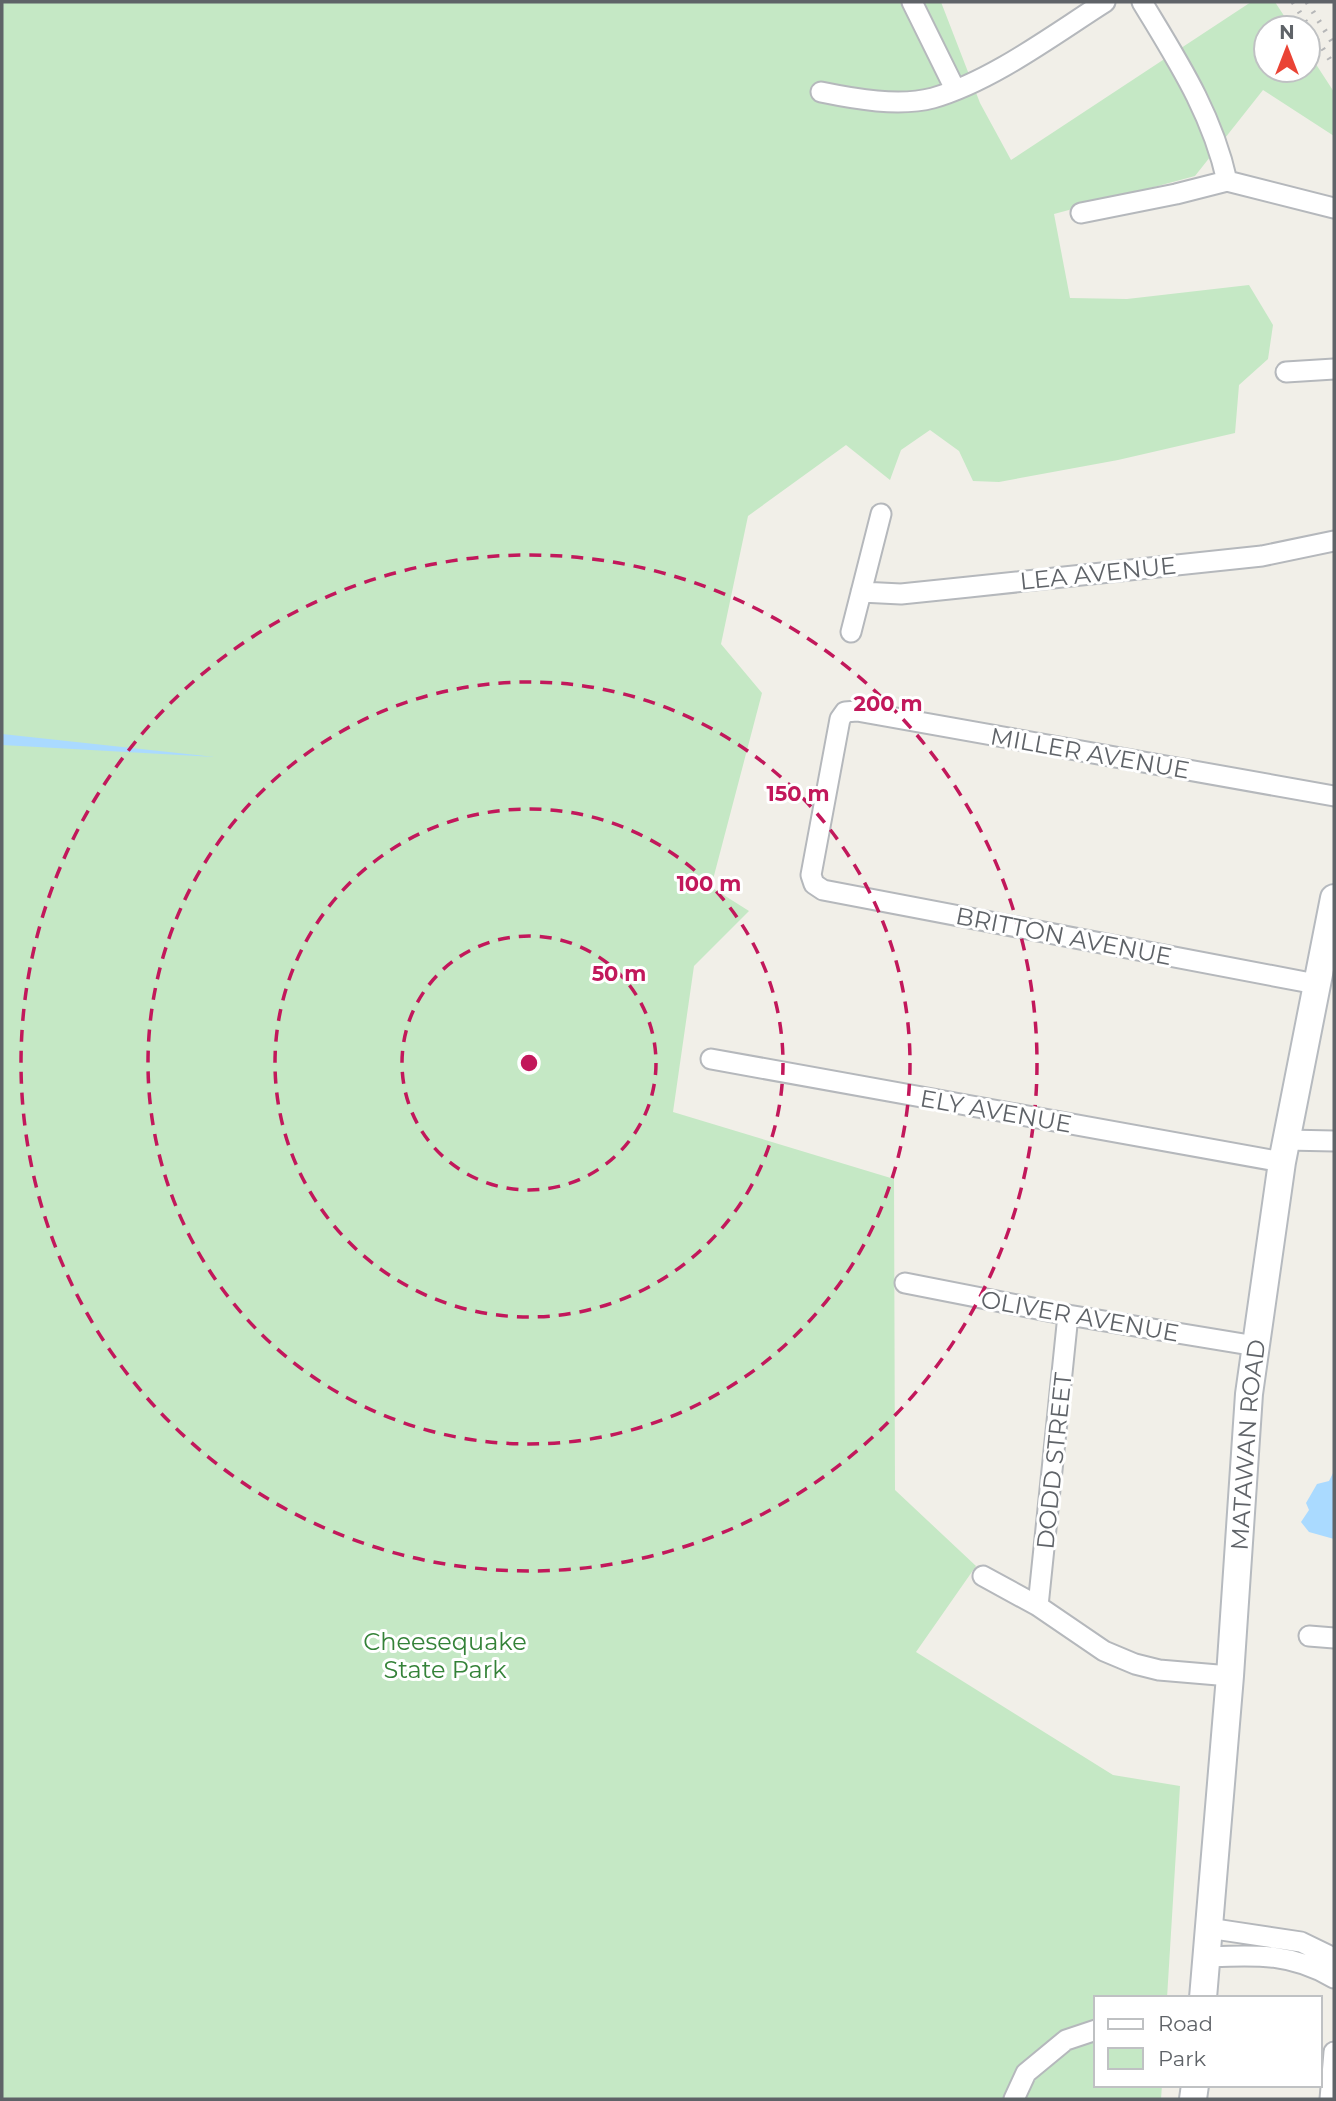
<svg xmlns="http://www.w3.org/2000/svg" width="1336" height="2101" viewBox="0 0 1336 2101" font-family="Montserrat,sans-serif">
	<rect width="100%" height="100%" fill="#f1efe8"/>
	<path fill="#c5e8c5" d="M2 2H941L980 103 1011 160 1251 2H1275L1292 28H1266V70H1308V52L1334 92V136L1263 90 1195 176 1054 214 1070 298 1127 299 1249 285 1273 325 1268 359 1239 385 1235 433 1118 460 999 482 973 481 959 451 930 430 901 450 890 480 846 445 748 516 721 644 762 693 711 887 749 911 694 966 673 1112 894 1179 895 1490 976 1566 916 1652 1113 1775 1180 1786 1167 1998H1096V2085H1162L1161 2099H2Z"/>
	<path fill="#aadaff" d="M2 734 215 757 2 745Z
		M1334 1471V1539L1309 1532 1301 1522 1309 1510 1306 1503 1317 1484 1329 1481Z"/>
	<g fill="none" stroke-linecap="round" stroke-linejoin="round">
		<g stroke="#b5b8bc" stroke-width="23">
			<path id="street" d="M912 2 955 89
				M1142 2C1177 60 1212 113 1227 181
				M821 92C855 99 899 107 933 98 992 81 1053 35 1105 2
				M1081 213 1176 194 1227 181 1334 208
				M1286 372 1334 369
				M861 592 901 594 969 587 1262 556 1334 541
				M851 632 881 514
				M1316 984 823 890 814 884 811 875 840 719 845 712 857 711 1334 796
				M711 1059 1282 1162
				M1286 1140 1334 1141
				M905 1283 1068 1315 1256 1346
				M983 1576 1038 1606 1104 1651 1135 1664 1159 1670 1230 1676
				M1038 1606 1068 1315
				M1309 1636 1334 1638
				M1208 1928 1301 1942 1334 1958
				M1205 1957C1254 1955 1290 1952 1334 1978
				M1014 2099 1026 2073 1066 2040 1096 2030
				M1330 2099 1334 2052"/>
		</g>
		<g stroke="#b6babf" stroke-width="30">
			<g id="secondary">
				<path id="s1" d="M1203 1998 1230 1676 1249 1394 1282 1162 1334 898"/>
				<path d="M1193 2099 1195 2085"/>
			</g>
		</g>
		<use href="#street" stroke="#fff" stroke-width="19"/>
		<use href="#secondary" stroke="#fff" stroke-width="26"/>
		<path stroke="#b6b7b8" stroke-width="5" stroke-dasharray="2 9" stroke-linecap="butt" d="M1293 2 1334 66
			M1307 2 1334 45"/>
	</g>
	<g fill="none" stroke="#c2185b" stroke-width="3.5" stroke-dasharray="12 9">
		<circle cx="529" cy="1063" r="127"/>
		<circle cx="529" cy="1063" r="254"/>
		<circle cx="529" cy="1063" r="381"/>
		<circle cx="529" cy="1063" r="508"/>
	</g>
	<g text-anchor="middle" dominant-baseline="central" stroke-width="6" stroke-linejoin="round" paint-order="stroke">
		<g font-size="24" fill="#5f6368" stroke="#fff">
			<text transform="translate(1098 573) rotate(-6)">LEA AVENUE</text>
			<text transform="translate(1090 753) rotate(10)">MILLER AVENUE</text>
			<text transform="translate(1064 936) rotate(11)">BRITTON AVENUE</text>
			<text transform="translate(996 1111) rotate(10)">ELY AVENUE</text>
			<text transform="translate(1080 1316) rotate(10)">OLIVER AVENUE</text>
			<text stroke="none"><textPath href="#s1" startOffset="555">MATAWAN ROAD</textPath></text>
			<text transform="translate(1054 1461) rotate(-84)">DODD STREET</text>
		</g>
		<g font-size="24" fill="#348238" stroke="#fff">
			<text x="445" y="1641">Cheesequake<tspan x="445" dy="28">State Park</tspan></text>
		</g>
	</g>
	<circle cx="529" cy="1063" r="10" fill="#c2185b" stroke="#fff" stroke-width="3.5"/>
	<g font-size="21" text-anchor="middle" font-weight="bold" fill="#c2185b" stroke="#fff" stroke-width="6" stroke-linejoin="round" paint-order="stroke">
		<text x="888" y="711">200 m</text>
		<text x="798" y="801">150 m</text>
		<text x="709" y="891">100 m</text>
		<text x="619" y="981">50 m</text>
	</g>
	<rect width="1336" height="2101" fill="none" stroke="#5f6368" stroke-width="7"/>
	<rect x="1094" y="1996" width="228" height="91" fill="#ffffff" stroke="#bfc1c3" stroke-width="2"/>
	<rect x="1108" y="2019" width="35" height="10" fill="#ffffff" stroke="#bfc1c3" stroke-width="2"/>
	<text x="1158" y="2031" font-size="21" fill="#5f6368">Road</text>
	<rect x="1108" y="2048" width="35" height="21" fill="#c5e8c5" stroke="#bfc1c3" stroke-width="2"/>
	<text x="1158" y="2066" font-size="21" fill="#5f6368">Park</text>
	<g transform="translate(1287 49)"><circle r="33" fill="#ffffff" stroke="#bfc1c3" stroke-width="2"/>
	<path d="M0-5L12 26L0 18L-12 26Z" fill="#ea4335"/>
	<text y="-10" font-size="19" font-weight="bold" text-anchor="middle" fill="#5f6368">N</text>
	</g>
</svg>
